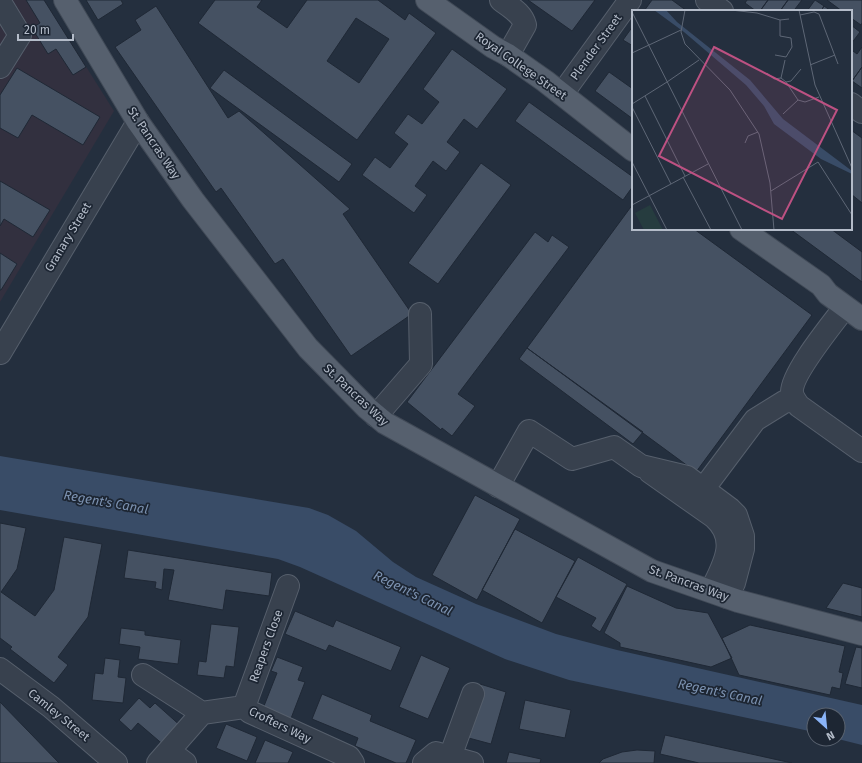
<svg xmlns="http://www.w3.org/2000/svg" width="862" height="763" viewBox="0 0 862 763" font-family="'Fira Sans',sans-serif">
	<rect width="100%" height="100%" fill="#242f3e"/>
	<path fill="#32303f" d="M0 0H44L114 111 0 302Z"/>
	<path fill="#394c67" d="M0 456 309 508 328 515 356 531 393 562 416 577 476 604 556 634 617 650 862 705V745L838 739V715H814V732L569 680 505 659 300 567 278 559 0 510Z"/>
	<path fill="#455162" stroke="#1f2835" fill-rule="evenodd" d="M26 0H44L86 67 73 75 56 49 48 54 32 28 40 23Z
		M86 0H121L123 4 98 20Z
		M215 0H262L257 7 287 28 307 0H378L405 20 409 13 436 33 357 140 198 23ZM356 18 389 39 359 83 327 61Z
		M528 0H595L572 31Z
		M652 0H672L687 11H644Z
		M747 0H768L760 11H756L745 3Z
		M768 0H788L780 11H760Z
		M788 0H802L795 9 798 11H780Z
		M815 0 824 6 821 11H807Z
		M827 0H862V23L861 25 851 18V11H842Z
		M156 6 228 118 239 111 350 209 343 214 412 314 351 356 283 259 275 264 221 188 216 192 115 47 141 30 135 20Z
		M824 6 831 11H821Z
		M851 25 860 32 851 44Z
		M633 26V46L623 40Z
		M862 47V67L852 81 851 54 853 51 857 54Z
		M452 49 507 89 477 129 464 119 447 142 460 152 446 171 433 161 415 186 427 195 414 213 362 175 375 157 390 168 408 144 394 133 408 114 422 124 439 102 423 89Z
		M862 67V88L852 81Z
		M17 68 100 117 83 145 32 115 18 138 0 128V95Z
		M224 70 352 164 339 182 210 88Z
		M609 72 633 89V119L595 91Z
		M529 102 633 177V186L623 200 515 121Z
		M851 130 862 138V203L851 194Z
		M481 163 511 185 438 284 408 263Z
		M0 181 50 210 33 237 4 219 0 226Z
		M633 204V229H694L812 315 696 472 527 348Z
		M790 229H831L862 252V282Z
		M535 232 548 242 552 235 569 247 458 394 475 406 452 436 442 428 441 430 407 402Z
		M0 253 17 264 1 290H0Z
		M527 348 643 432 633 444 519 359Z
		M475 495 520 519 477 600 432 575Z
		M0 523 26 528 17 569 1 592 35 616 54 590 64 537 102 544 88 617 58 657 68 665 54 683 10 649 12 647 0 638Z
		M515 529 575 561 542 623 482 590Z
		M128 550 272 573 269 596 226 590 223 610 168 600 174 570 164 569 162 590 155 588 156 582 124 578Z
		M578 557 627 584 600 632 591 626 596 618 556 597Z
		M843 583 862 588V617L826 608Z
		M627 586 676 608 708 613 732 658 711 667 620 647V643L604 633Z
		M295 611 333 627 336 620 401 647 391 671 329 645 326 651 285 634Z
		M211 624 239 627 234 667 226 666 224 678 197 675 199 661 206 662Z
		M750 625 845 646 839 672 843 673 840 689 832 687 830 695 739 675 722 638Z
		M121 628 145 631V635L181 640 178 664 138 659 140 647 119 644Z
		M856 647 862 648V688L845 684Z
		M421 655 450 668 428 719 399 707Z
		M277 657 303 667 298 680 305 682 290 721 262 711 277 673 271 671Z
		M105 658 120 660 118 677 126 678 123 703 92 700 95 673 103 674Z
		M480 684 506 692 491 744 465 737Z
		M322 694 372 715 370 721 416 740 406 763H396L355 746 358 738 312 719Z
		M139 698 150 708 155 703 183 728 166 747 138 723 131 731 119 720Z
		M525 700 571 710 565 738 519 729Z
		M0 702 59 763H0Z
		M226 724 257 737 247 761 216 748Z
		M665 735 792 763H699L660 754Z
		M265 740 293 752 288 763H255Z
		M637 750 655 751 654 763H599L603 759 622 752Z
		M509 752 541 759 540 763H506Z"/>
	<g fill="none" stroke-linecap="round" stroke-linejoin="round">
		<g stroke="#565f6c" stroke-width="24">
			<path id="minor" d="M501 0C510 7 522 13 525 25L508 55
				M707 0 722 11
				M0 2 20 35 0 67
				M562 94 630 0
				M851 104 862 112
				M845 307C833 323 790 375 792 393 793 398 796 402 799 406L862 451
				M0 353 138 122
				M376 416 421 364 420 314
				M650 472 714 517C740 540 723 566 711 591
				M498 486 529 431 572 459 614 447 641 466 687 477 730 509 736 515 743 536V549L734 583 727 597
				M695 500 755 420 784 402 794 400
				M0 669 51 707 116 763
				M143 675 202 713
				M244 707 288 586
				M169 751 185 763
				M450 757 473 694
				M158 763 202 713 244 707 250 712 349 757 353 763
				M424 763 436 753 472 763"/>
		</g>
		<g stroke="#414a57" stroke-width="24">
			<path id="major" d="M65 0 138 122 193 200 308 348 367 408 385 423 652 571 738 601 862 634
				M427 0 493 47 508 55 545 81 633 150
				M741 229 821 285 828 294 862 319"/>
		</g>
		<use href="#minor" stroke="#38414e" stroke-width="22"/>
		<use href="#major" stroke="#56606e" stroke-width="22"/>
	</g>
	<g text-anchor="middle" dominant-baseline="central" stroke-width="3.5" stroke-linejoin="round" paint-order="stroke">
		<g font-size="12" fill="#b4bcc9" stroke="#1d2633">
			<text transform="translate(596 47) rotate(-54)">Plender Street</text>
			<text transform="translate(521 66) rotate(35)">Royal College Street</text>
			<text transform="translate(154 143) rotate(56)">St. Pancras Way</text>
			<text transform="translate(68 237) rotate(-59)">Granary Street</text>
			<text transform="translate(356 395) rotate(43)">St. Pancras Way</text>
			<text transform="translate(689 583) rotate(20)">St. Pancras Way</text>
			<text transform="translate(266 646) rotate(-70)">Reapers Close</text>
			<text transform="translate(59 715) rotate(39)">Camley Street</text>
			<text transform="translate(280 725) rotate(26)">Crofters Way</text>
		</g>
		<g font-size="13" font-style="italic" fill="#7c92b1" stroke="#1d2633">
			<text transform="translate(106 502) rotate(10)">Regent's Canal</text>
			<text transform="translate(413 593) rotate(26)">Regent's Canal</text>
			<text transform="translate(720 692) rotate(12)">Regent's Canal</text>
		</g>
	</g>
	<g transform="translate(632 10)">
		<rect width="220" height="220" fill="#242f3e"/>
		<path d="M18 195 31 220H12L3 203Z" fill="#263c3f"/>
		<path d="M22 0H34L45 12 118 70 151 109 220 161V164L189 149 142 114 132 96 114 75 52 22Z" fill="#394c67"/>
		<path fill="none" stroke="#5e6776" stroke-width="1" d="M53 0 49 22 53 34 98 80 127 124 138 173 142 220M99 0 125 3 148 10 157 9M167 0 183 75 220 158M0 2 110 220M168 5 182 2 187 4 206 54M0 43 49 20M143 45 154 47 160 37 159 28 148 26V10M178 55 203 45M135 63 142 69 149 68 154 72 159 71 169 59M149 68 153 50M35 72 67 50M154 72 166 90 173 92 187 87M13 86 53 166M0 94 35 72M0 97 39 174M151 104 166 90M113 133 116 126 126 122M0 152 35 220M51 167 79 220M139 181 186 152 220 205M0 195 76 154"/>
		<path fill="#bd5182" fill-opacity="0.15" stroke="#bd5182" stroke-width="2" d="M82 37 205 100 150 209 27 146Z"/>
		<rect width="220" height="220" fill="none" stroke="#b4bcc9" stroke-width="2"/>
	</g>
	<g transform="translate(826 727) rotate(153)"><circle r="19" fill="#1d2633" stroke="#59626f"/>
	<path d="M0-3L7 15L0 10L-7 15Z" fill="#8ab4f8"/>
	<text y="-6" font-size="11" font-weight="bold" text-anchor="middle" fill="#b4bcc9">N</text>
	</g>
	<path d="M18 34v6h55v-6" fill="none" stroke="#b4bcc9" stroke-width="2"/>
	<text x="24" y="34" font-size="12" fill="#b4bcc9" stroke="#1d2633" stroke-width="3" paint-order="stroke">20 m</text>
</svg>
